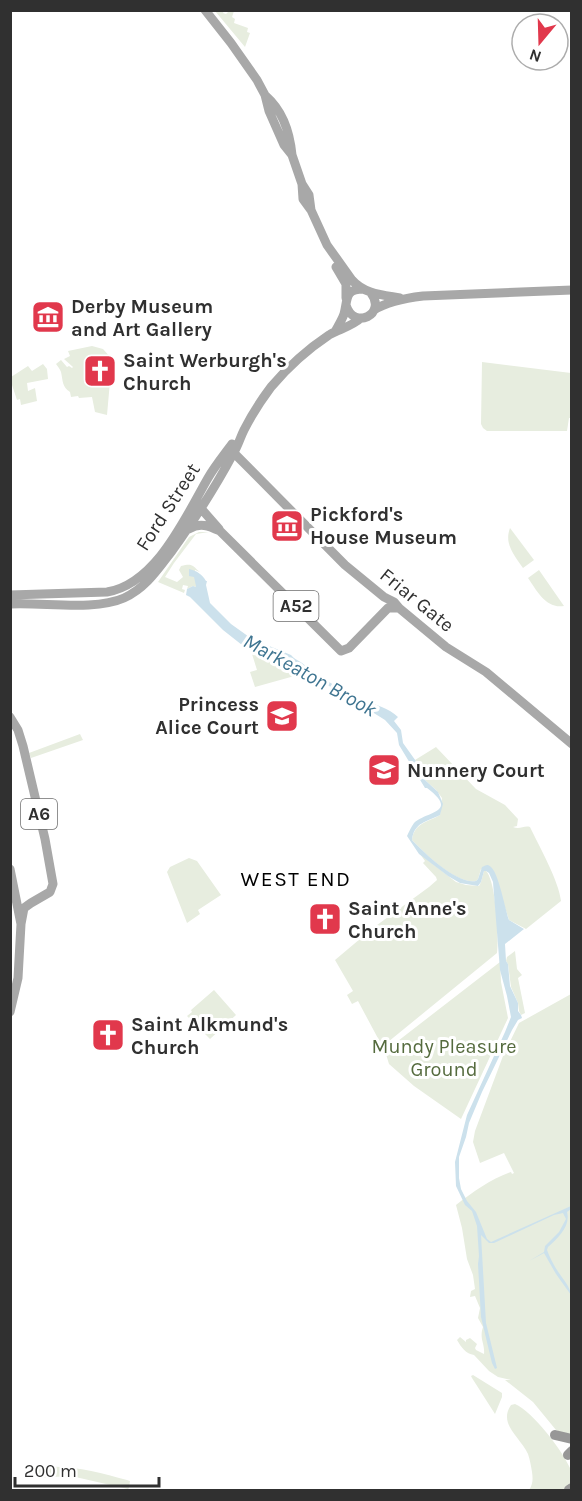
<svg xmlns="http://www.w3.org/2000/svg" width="582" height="1501" viewBox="0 0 582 1501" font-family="Karla,sans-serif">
	<rect width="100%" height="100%" fill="#fff"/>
	<path fill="#e7eddf" d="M215 11H224L223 13 226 14 229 11H234L232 17 235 19 234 23 248 28 247 32 250 33 245 47Z
		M92 346 103 349 112 359 107 415 95 412 92 397 79 398 78 396 71 397 70 392C62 387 63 381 61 372 60 369 58 367 56 364L61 360 67 367 69 366 72 368 73 367 64 359 70 356 68 351Z
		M482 362 571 373V418H569L567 431H487L483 428 481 424Z
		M43 364 47 369 48 379 27 383 28 391 35 388 37 401 21 405 20 399 17 400 11 382V377L28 366 32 371Z
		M510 528 534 560 523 568C514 555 504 544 510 528Z
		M199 532H209L196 534 174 563 165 577 177 582 183 577 179 570 181 566C192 563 192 565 200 572L195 570C194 576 197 582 196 587L193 586 187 589 188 586 183 585 182 589 185 590 184 593 158 582 189 537Z
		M539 570 564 606C546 609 537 591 528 578Z
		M252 654 283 665 298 675 255 687 250 672 257 670Z
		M80 734 83 740 31 758 29 753Z
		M436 747 476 789 505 805 518 819 517 826 513 827C520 830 524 825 530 827 539 846 559 881 561 901L526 929 509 920 493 870 481 869 478 879 476 881C457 885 424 853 412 840 414 823 428 822 440 815L442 798 436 790 425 780 415 760Z
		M420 854 456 882 466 885 479 886 481 882 484 871H486C496 881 499 938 497 953L388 1042 381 1044 358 1001 352 1004 347 995 353 991 335 960 373 928 429 887 437 880 436 877 423 863 425 861Z
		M189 858 197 861 221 895 198 910 200 914 187 923 167 872 170 867Z
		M515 951 517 969 522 975 518 978 525 1013 521 1015 519 1011 518 1003 511 987 508 964 506 961 507 957Z
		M500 962 501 982 508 1018 461 1119 414 1086 389 1064 385 1051Z
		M214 990 236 1015 210 1039 187 1016 192 1012 191 1010Z
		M571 994V1437L556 1430 533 1402 505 1380H511L498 1377 489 1371 474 1355C466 1354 461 1347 457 1340L460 1337 466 1342V1340L470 1338 477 1344 475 1348 476 1350 484 1354C485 1343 479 1339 483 1327L478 1318 480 1308 475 1296 470 1297 471 1291 475 1289 473 1275 467 1259 462 1228 456 1205C473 1192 491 1179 511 1172L512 1174 514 1173 504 1153 480 1163 473 1142 475 1131 503 1056 519 1023Z
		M473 1375 502 1393V1397L495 1414 472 1378 471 1376Z
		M515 1404C533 1412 562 1450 570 1468 572 1472 571 1477 571 1482L564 1490H529C533 1484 533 1479 532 1472 531 1466 530 1460 528 1454 520 1437 498 1424 511 1405Z
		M46 1467C73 1465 101 1473 127 1480L130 1481 129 1488 128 1489 71 1476 36 1478 33 1470 34 1469Z"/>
	<path fill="#cce1ec" d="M189 569C197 571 202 574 206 581H207L206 585 210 603 231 624 252 639 291 655C294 659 298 660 302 663 320 678 342 690 364 700 375 705 389 708 398 717L394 721 401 730 403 743 418 764 425 780 438 792 443 804 440 815C427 822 414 822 412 840 424 853 458 885 476 881L478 879 482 867C487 865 487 864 491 867 499 874 505 909 509 920L524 929 505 944 506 961 508 964 510 986 518 1003V1011L521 1015 522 1018 518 1020 512 1030 482 1092 469 1123 466 1137 459 1157V1178L461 1189 467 1201 476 1212 487 1239 491 1242 571 1206V1209L567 1212C571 1226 558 1238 548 1247L547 1250C550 1258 554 1266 559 1273 564 1281 570 1286 571 1295L556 1274 544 1253 529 1261 544 1252 545 1246 559 1232 566 1219 563 1213 554 1215 494 1243H489L481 1235 486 1323 497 1368 495 1369 492 1363 481 1317 478 1264 479 1256 477 1226 472 1211 465 1205 456 1186 455 1162 467 1115 505 1032 511 1017 507 996 500 970 493 882 489 873 486 871H484L481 882 478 886 460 883 448 876 419 854 407 836C409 832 411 827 414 823 426 811 460 813 427 788H425L399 745 397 733 385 720 369 710V706L348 698 315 677 303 671 300 672 289 664 242 645 223 630 190 597 186 595 187 589 193 586 196 587V586L194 577 189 576Z"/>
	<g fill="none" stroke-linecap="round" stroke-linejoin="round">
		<path stroke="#a8a8a8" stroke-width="9" d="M205 10 231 43 257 80 265 95 269 111 284 145 292 155 302 184 303 199 311 210
			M266 96C283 111 290 134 292 155
			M302 184 309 195 311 210 327 245 352 280C364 294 383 295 400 298
			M336 267 346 284V298
			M346 305C354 331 387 314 371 293
			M374 310C388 301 406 298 423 296L572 290
			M335 332C338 326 342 320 344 314 348 300 344 289 363 289
			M229 448 345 565 384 597 394 602 399 608 446 647 486 672 572 744
			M198 505 219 529
			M189 529C200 522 209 526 220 531L341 651 349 648 388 608H399
			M10 595 107 592C156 584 185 518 208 478 215 466 224 455 232 444
			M10 604C43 602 95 611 124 598 146 588 158 569 172 551 194 520 215 488 233 454 238 446 240 438 244 430 251 416 262 399 271 387 287 368 308 349 329 335 339 329 351 327 361 318
			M10 717 18 730 23 746 45 839 53 884 50 892 31 903 24 908 21 924
			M10 869 21 924 18 978 10 1012"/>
		<path stroke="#979797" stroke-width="10" d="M555 1435 572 1439
			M568 1455 572 1451
			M569 1490 572 1488"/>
	</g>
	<defs>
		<g id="museum-square" transform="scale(1.725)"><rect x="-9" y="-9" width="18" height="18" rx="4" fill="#e1384c" stroke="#fff"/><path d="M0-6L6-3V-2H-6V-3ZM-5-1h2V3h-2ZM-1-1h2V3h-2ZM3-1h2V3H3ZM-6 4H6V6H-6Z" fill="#fff"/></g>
		<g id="church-square" transform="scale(1.725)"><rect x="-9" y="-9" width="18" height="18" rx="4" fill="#e1384c" stroke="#fff"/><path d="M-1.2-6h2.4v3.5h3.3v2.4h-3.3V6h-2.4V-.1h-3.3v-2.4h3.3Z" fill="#fff"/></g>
		<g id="university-square" transform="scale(1.725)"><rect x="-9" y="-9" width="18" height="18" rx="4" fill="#e1384c" stroke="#fff"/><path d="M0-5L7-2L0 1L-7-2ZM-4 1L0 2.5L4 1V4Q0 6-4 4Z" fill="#fff"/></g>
	</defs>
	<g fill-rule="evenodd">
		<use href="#museum-square" x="48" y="317"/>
		<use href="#church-square" x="100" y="371"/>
		<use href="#museum-square" x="287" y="526"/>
		<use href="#university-square" x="282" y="716"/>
		<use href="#university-square" x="384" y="770"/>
		<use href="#church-square" x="325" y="919"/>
		<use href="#church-square" x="108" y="1035"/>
	</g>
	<g text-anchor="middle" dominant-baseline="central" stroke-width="6" stroke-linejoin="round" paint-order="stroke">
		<g fill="#fff" stroke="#6e6e6e" stroke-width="1.5">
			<rect x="273.5" y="591" width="45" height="30" rx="4.5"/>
			<rect x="21" y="799" width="36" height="30" rx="4.5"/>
		</g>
		<g font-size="18" font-weight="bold" fill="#303030">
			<text x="296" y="606">A52</text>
			<text x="39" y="814">A6</text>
		</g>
		<g font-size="20" font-weight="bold" fill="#303030" stroke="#fff" text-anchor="start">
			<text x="71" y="306">Derby Museum<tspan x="71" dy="23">and Art Gallery</tspan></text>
			<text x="123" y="360">Saint Werburgh's<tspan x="123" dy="23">Church</tspan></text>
			<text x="310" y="514">Pickford's<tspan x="310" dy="23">House Museum</tspan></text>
			<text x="259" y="704" text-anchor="end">Princess<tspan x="259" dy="23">Alice Court</tspan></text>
			<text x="407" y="770">Nunnery Court</text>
			<text x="348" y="908">Saint Anne's<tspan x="348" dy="23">Church</tspan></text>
			<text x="131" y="1024">Saint Alkmund's<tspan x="131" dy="23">Church</tspan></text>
		</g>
		<g font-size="20" fill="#303030" stroke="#fff">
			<text transform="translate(168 507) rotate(-57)">Ford Street</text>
			<text transform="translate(417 600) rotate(39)">Friar Gate</text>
		</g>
		<g font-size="20" fill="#556b3e" stroke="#fff">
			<text x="444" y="1046">Mundy Pleasure<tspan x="444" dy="23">Ground</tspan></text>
		</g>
		<g font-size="21" font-style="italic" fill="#3f7591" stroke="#fff">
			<text transform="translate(310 675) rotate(29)">Markeaton Brook</text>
		</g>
		<g font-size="21" letter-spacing="1.5" fill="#000" stroke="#fff">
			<text x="296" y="879">WEST END</text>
		</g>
	</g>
	<rect width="582" height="1501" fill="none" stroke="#303030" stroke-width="24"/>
	<g transform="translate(540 42) rotate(199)"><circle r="28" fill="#ffffff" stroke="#acacac" stroke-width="1.5"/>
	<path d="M0-4.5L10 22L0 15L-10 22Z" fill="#e1384c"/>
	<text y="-9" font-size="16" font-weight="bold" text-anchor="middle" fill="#303030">N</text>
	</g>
	<path d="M15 1477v9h144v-9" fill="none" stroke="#303030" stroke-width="3"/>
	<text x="24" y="1477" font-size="18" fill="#303030" stroke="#ffffff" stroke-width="4.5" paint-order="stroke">200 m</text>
</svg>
